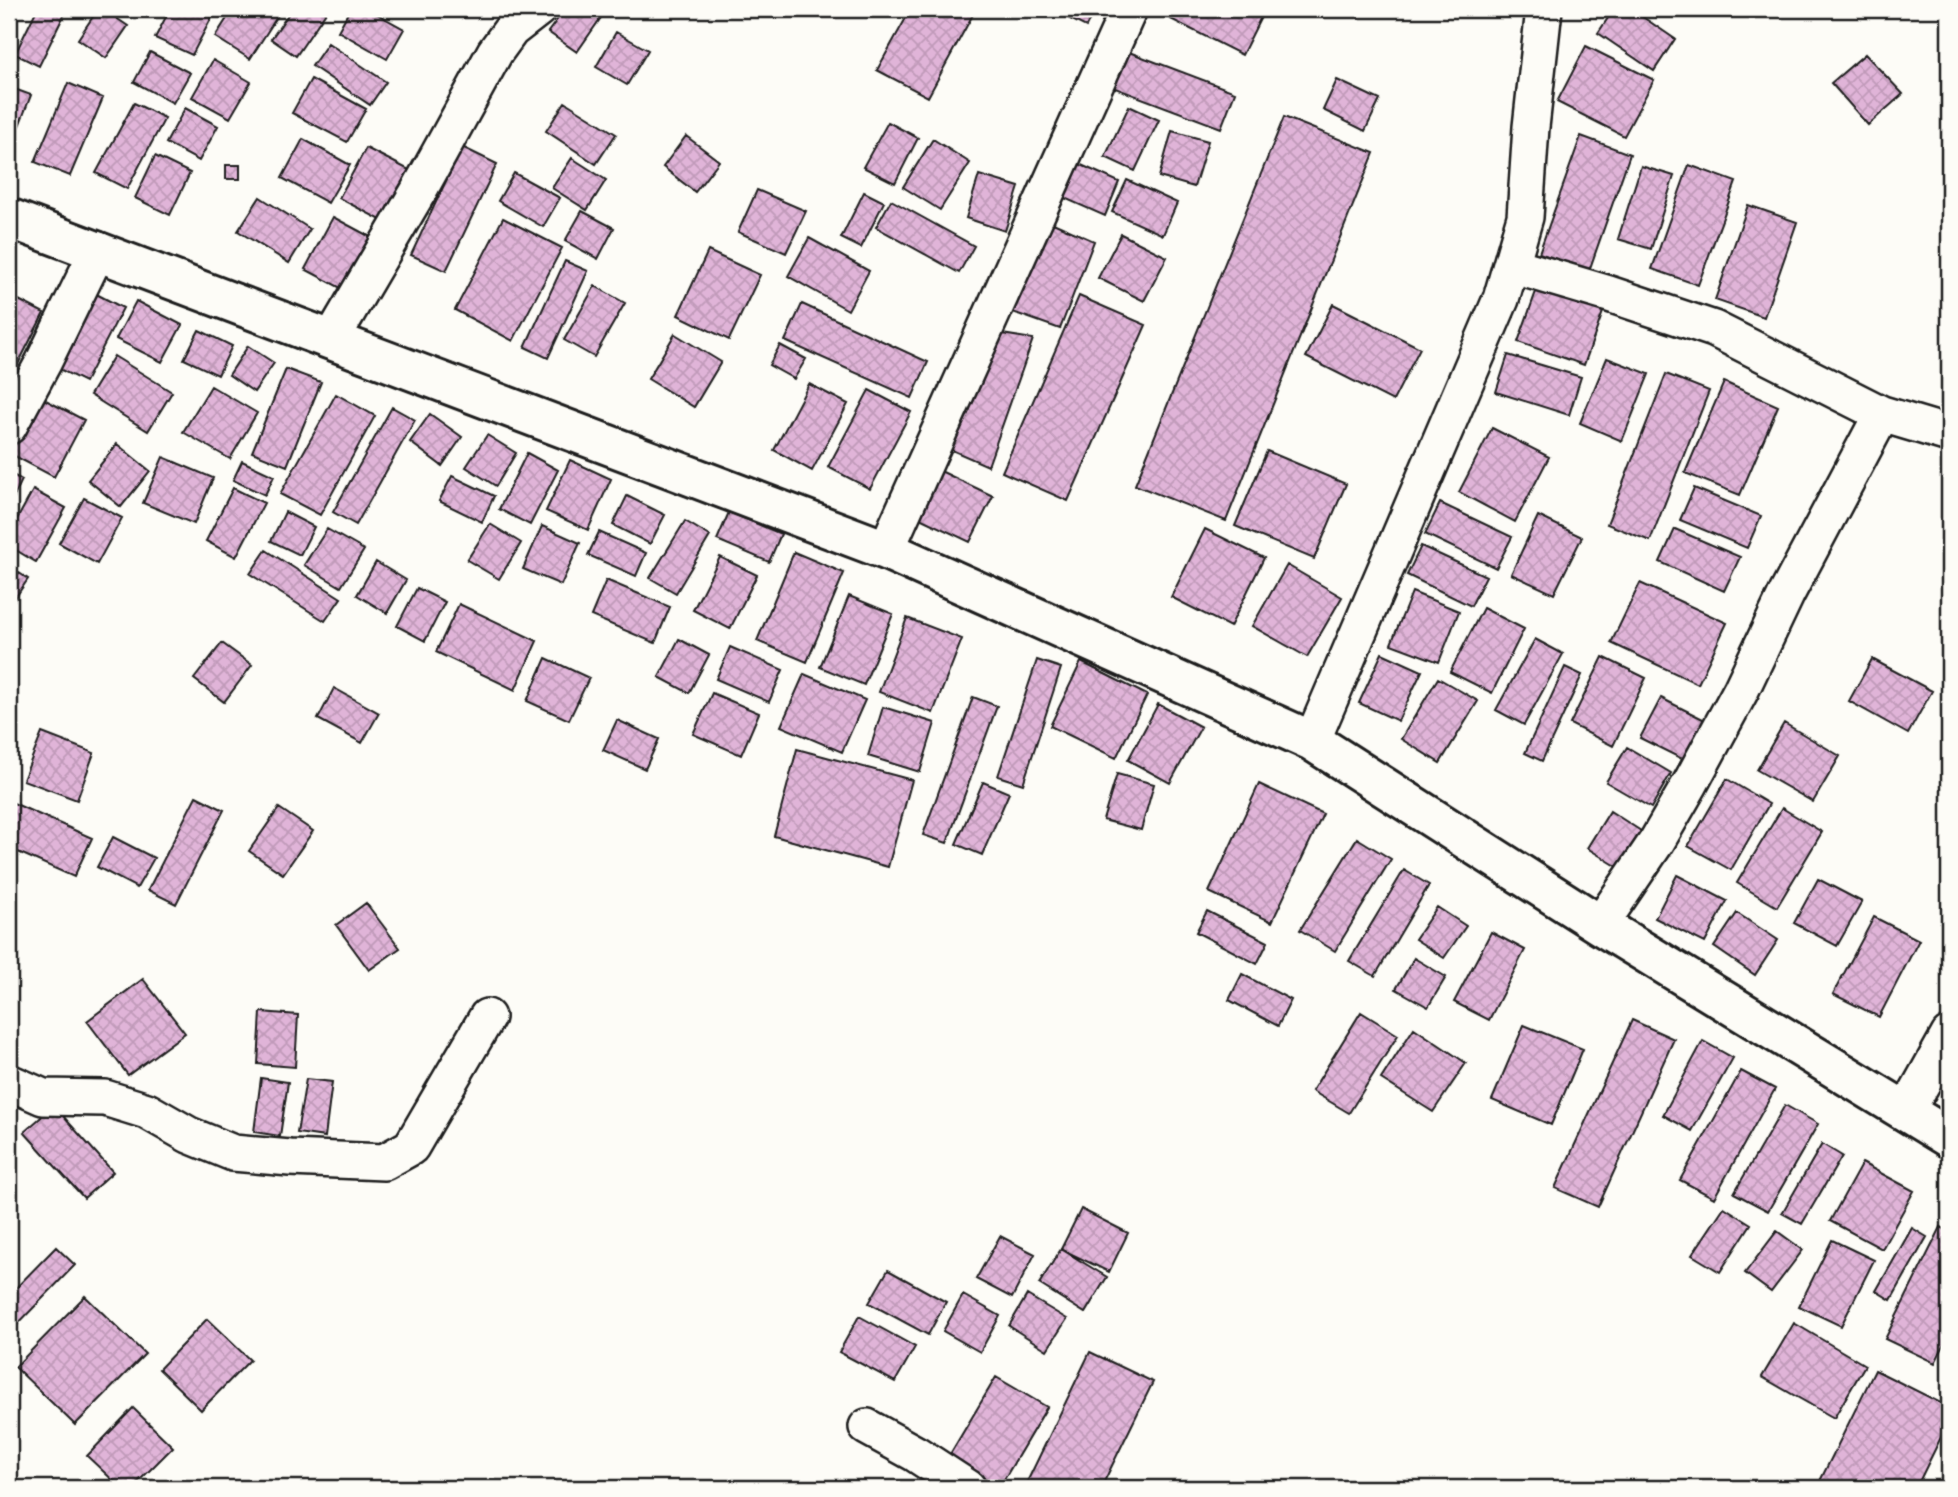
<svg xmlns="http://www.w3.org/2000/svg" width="1958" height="1497" viewBox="0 0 1958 1497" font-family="'Balsamiq Sans',sans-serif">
	<defs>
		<pattern id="building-cross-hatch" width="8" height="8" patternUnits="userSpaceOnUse" patternTransform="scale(1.75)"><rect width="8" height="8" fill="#e0b4d8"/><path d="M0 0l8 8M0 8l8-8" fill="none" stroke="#c09ab9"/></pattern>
	</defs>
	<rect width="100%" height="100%" fill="#fdfcf7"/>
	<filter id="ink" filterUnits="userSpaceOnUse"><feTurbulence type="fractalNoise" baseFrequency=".0143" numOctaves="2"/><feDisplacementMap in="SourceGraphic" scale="14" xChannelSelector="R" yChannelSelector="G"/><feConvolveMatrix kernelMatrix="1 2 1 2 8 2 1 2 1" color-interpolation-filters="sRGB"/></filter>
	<g filter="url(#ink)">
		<path fill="url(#building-cross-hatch)" stroke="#1c1c1c" stroke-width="2" d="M37 9H61L66 11 39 66 15 54Z
			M98 9H103L128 26 106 58 78 39Z
			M170 9H195L212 17 192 55 155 38Z
			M233 9H282L250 59 215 37Z
			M292 9H328L296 56 271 39Z
			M350 9H368L404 29 387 59 338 31Z
			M565 9H607L577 52 548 32Z
			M911 9H976L928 97 877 70Z
			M1050 9H1095L1086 27Z
			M1151 9H1265L1242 55Z
			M1614 9H1631L1675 39 1654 71 1598 33Z
			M616 32 648 50 627 85 596 67Z
			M328 43 386 82 370 105 312 66Z
			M1586 46 1654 80 1624 136 1557 102Z
			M1121 49 1235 92 1221 128 1107 85Z
			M150 52 190 73 173 103 134 82Z
			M1865 54 1903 94 1868 125 1831 83Z
			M213 60 251 82 230 118 192 97Z
			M311 79 366 109 347 142 292 113Z
			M1337 80 1380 100 1365 131 1323 110Z
			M68 83 103 98 70 176 35 162Z
			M9 87 31 95 19 126 9 122Z
			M565 102 616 134 596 164 546 131Z
			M134 103 165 118 127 189 96 173Z
			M1129 106 1159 120 1135 171 1105 157Z
			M185 108 218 126 199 161 166 143Z
			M1284 117 1374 153 1226 521 1135 485Z
			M888 122 918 138 895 183 863 167Z
			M1172 131 1208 141 1194 187 1159 177Z
			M686 136 719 161 695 192 663 167Z
			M1581 136 1630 154 1589 271 1539 253Z
			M303 139 350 165 328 203 282 178Z
			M933 139 970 163 940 210 903 187Z
			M462 147 497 164 446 271 411 255Z
			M366 148 421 176 394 227 339 198Z
			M155 156 190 173 170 215 135 198Z
			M572 158 606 180 587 210 552 188Z
			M1068 159 1119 182 1105 216 1053 193Z
			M226 165H240V179H226Z
			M1689 165 1736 182 1698 285 1652 269Z
			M1641 166 1674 176 1651 249 1618 239Z
			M514 173 560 198 543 227 498 201Z
			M979 175 1019 187 1005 231 966 218Z
			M1127 180 1177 203 1163 235 1112 212Z
			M757 190 806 211 786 253 738 232Z
			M864 192 884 202 861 248 841 238Z
			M260 197 310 229 289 263 238 231Z
			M891 200 974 246 959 273 876 227Z
			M1748 205 1797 222 1764 317 1715 300Z
			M582 211 614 228 598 259 565 241Z
			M333 217 380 242 352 294 305 269Z
			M503 218 562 248 513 341 455 310Z
			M1053 223 1094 241 1060 329 1007 310Z
			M1121 234 1167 257 1144 301 1098 278Z
			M809 238 869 271 848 310 788 276Z
			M708 251 760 275 729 340 678 315Z
			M565 261 588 271 548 358 525 347Z
			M595 286 625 303 594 357 564 340Z
			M1538 286 1604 309 1584 365 1518 342Z
			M85 288 123 308 85 382 47 363Z
			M9 295 44 313 17 366 9 361Z
			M1079 296 1146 325 1068 501 1002 472Z
			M136 301 182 325 162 362 116 339Z
			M802 304 928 362 912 398 785 341Z
			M1333 304 1420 348 1393 401 1306 357Z
			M199 330 232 346 218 375 184 359Z
			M675 334 721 362 694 407 648 379Z
			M1002 334 1033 339 988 466 947 448Z
			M780 345 806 359 794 379 769 365Z
			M248 346 274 363 254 392 229 375Z
			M1508 355 1581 377 1569 415 1496 392Z
			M114 356 172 392 148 431 90 395Z
			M1607 358 1649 374 1622 441 1580 423Z
			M286 369 321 382 287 466 252 452Z
			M1666 374 1709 391 1650 541 1607 524Z
			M1724 382 1778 406 1740 495 1685 473Z
			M809 384 848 404 812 471 774 450Z
			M211 386 257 413 230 459 183 432Z
			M869 390 911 412 870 489 828 467Z
			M336 394 375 416 320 515 280 494Z
			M38 396 84 420 54 477 9 453Z
			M392 407 415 420 356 525 333 512Z
			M430 414 462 437 442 466 410 442Z
			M1492 428 1549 457 1515 522 1459 492Z
			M487 435 516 453 496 486 466 467Z
			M117 444 150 471 121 507 88 480Z
			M1267 451 1346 484 1314 559 1235 526Z
			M527 453 558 470 530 525 499 509Z
			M163 457 213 478 194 524 143 503Z
			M570 460 611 479 588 530 546 511Z
			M242 461 274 476 265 495 233 480Z
			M932 467 993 496 970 542 909 513Z
			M9 473 22 480 9 507Z
			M452 476 494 496 482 522 439 501Z
			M233 488 264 503 236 557 206 541Z
			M1694 488 1761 516 1747 548 1680 520Z
			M33 490 66 508 36 562 9 546V534Z
			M627 496 665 515 650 544 613 525Z
			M84 498 122 518 97 564 59 543Z
			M1440 503 1512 537 1496 568 1425 534Z
			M285 512 314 527 300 555 271 541Z
			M729 512 781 534 769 562 717 540Z
			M1538 516 1582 537 1554 594 1511 574Z
			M685 521 710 536 676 593 650 578Z
			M490 524 521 543 499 579 467 560Z
			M542 526 580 543 561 585 523 569Z
			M327 529 364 550 341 587 304 565Z
			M1205 529 1264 558 1230 627 1171 597Z
			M1675 529 1740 557 1724 591 1660 562Z
			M599 532 646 553 636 576 588 555Z
			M1421 546 1486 576 1471 606 1407 575Z
			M266 550 341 598 325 621 250 574Z
			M794 552 844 573 807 662 757 641Z
			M720 557 757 575 730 629 693 610Z
			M376 562 406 580 387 613 357 595Z
			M1287 565 1342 597 1307 657 1252 626Z
			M9 566 28 579 9 607Z
			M606 580 670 607 655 643 591 616Z
			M1640 583 1727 623 1698 684 1611 643Z
			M417 588 445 602 425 641 397 626Z
			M1412 592 1459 611 1439 662 1391 644Z
			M849 596 893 614 864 685 820 667Z
			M459 604 537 641 515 690 436 652Z
			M1483 608 1524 629 1492 693 1450 672Z
			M907 618 962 639 933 713 879 692Z
			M679 639 709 655 689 693 659 677Z
			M1535 639 1563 654 1524 725 1496 710Z
			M222 643 252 665 224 702 194 679Z
			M730 647 783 670 769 702 716 679Z
			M1382 653 1422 671 1398 721 1359 703Z
			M1603 657 1646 678 1613 746 1570 724Z
			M546 658 589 678 569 720 527 701Z
			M1872 659 1932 691 1908 734 1849 701Z
			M1037 660 1061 668 1023 784 998 776Z
			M1081 662 1147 695 1116 758 1050 726Z
			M1565 667 1582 675 1542 761 1525 753Z
			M804 674 865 700 842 752 781 726Z
			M1438 678 1478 701 1440 763 1401 739Z
			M334 688 379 713 362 743 318 719Z
			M712 693 759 713 741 755 693 734Z
			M973 697 997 706 947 843 923 835Z
			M1661 698 1705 720 1684 760 1640 738Z
			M1158 704 1201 727 1170 783 1128 760Z
			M883 707 935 723 920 772 868 756Z
			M617 720 659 739 645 769 603 750Z
			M1784 723 1840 756 1813 802 1757 770Z
			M42 733 94 753 77 800 23 780Z
			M1627 747 1671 773 1651 808 1606 782Z
			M797 749 912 780 888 867 774 836Z
			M1117 774 1154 784 1141 830 1103 820Z
			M1727 779 1769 804 1731 870 1688 846Z
			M983 782 1009 793 982 855 956 844Z
			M1259 784 1323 814 1272 922 1209 892Z
			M196 796 224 810 176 904 148 890Z
			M11 802 92 838 74 877 9 848V807Z
			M279 808 313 831 283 874 249 851Z
			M1782 808 1822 832 1777 907 1737 883Z
			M1610 811 1641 831 1618 867 1587 848Z
			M113 837 154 858 137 888 97 867Z
			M1357 838 1391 859 1335 951 1300 930Z
			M1404 870 1429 885 1375 976 1349 961Z
			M1677 875 1727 901 1705 943 1655 918Z
			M1818 879 1862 902 1837 946 1794 923Z
			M366 903 400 948 369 970 336 925Z
			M1437 907 1466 926 1444 958 1415 939Z
			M1207 911 1268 942 1257 964 1196 932Z
			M1737 913 1778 940 1755 975 1714 947Z
			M1874 917 1919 940 1879 1017 1833 994Z
			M1491 932 1525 950 1489 1020 1454 1002Z
			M1414 958 1446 977 1428 1007 1396 989Z
			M1242 974 1291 1000 1278 1026 1229 1000Z
			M143 979 185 1033 128 1075 87 1021Z
			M261 1012 298 1015 295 1067 258 1064Z
			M1361 1012 1398 1035 1349 1113 1312 1091Z
			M1632 1020 1674 1039 1598 1207 1555 1188Z
			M1524 1025 1583 1049 1551 1125 1492 1100Z
			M1414 1028 1466 1063 1433 1112 1381 1079Z
			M1703 1041 1733 1058 1692 1131 1663 1115Z
			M1741 1071 1775 1089 1714 1198 1680 1180Z
			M261 1078 288 1082 280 1136 254 1132Z
			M306 1079 332 1082 325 1137 297 1133Z
			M1785 1105 1818 1124 1768 1211 1734 1193Z
			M54 1106 113 1172 84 1198 24 1132Z
			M1822 1144 1842 1156 1802 1224 1782 1213Z
			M1862 1163 1914 1191 1882 1249 1830 1221Z
			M1724 1207 1751 1224 1720 1272 1692 1255Z
			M1081 1209 1128 1233 1109 1272 1061 1249Z
			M1941 1227 1949 1231V1335L1935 1363 1885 1339Z
			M1912 1228 1927 1237 1891 1300 1876 1291Z
			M1777 1231 1803 1250 1771 1292 1745 1273Z
			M1000 1236 1035 1254 1012 1298 976 1279Z
			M1832 1240 1874 1260 1841 1326 1799 1306Z
			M56 1247 75 1265 9 1333V1295Z
			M1061 1249 1107 1277 1085 1313 1039 1284Z
			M888 1270 946 1302 928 1335 869 1303Z
			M963 1295 1000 1316 980 1352 943 1331Z
			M1027 1295 1067 1319 1047 1350 1009 1326Z
			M85 1296 145 1354 75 1425 15 1367Z
			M859 1316 915 1347 895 1382 839 1352Z
			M207 1319 250 1360 201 1410 159 1369Z
			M1794 1323 1865 1365 1834 1418 1762 1377Z
			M1090 1352 1153 1382 1101 1488H1024Z
			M1875 1370 1949 1407V1421L1916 1488H1818L1817 1487Z
			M996 1377 1047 1407 999 1488H992L946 1461Z
			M133 1408 173 1447 132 1488H121L87 1456Z"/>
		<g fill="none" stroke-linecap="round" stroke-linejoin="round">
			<g stroke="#1c1c1c" stroke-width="40">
				<path id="minor" d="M1511 265 1609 294 1714 329 1882 414 1949 434
					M331 340 418 192 495 52 511 30 538 9
					M9 426 43 363 98 250
					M886 550 1129 9
					M1312 741 1501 299 1525 217 1531 127 1544 9
					M1600 925 1657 841 1690 784 1741 690 1787 593 1882 414
					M9 1082 43 1097 105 1098 147 1111 189 1135 233 1153 290 1158 384 1162 411 1147 487 1017
					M1906 1112 1949 1035
					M867 1427 916 1454 968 1488"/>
			</g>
			<g stroke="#1c1c1c" stroke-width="44">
				<path id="secondary" d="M9 218 886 550 1312 741 1600 925 1949 1138"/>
			</g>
			<use href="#minor" stroke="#fdfcf7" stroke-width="35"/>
			<use href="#secondary" stroke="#fdfcf7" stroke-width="38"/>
		</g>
	</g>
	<rect width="1958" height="1497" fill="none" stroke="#fdfcf7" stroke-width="35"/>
	<rect x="18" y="18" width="1923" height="1462" fill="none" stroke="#1c1c1c" stroke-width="2.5" filter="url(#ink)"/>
</svg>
